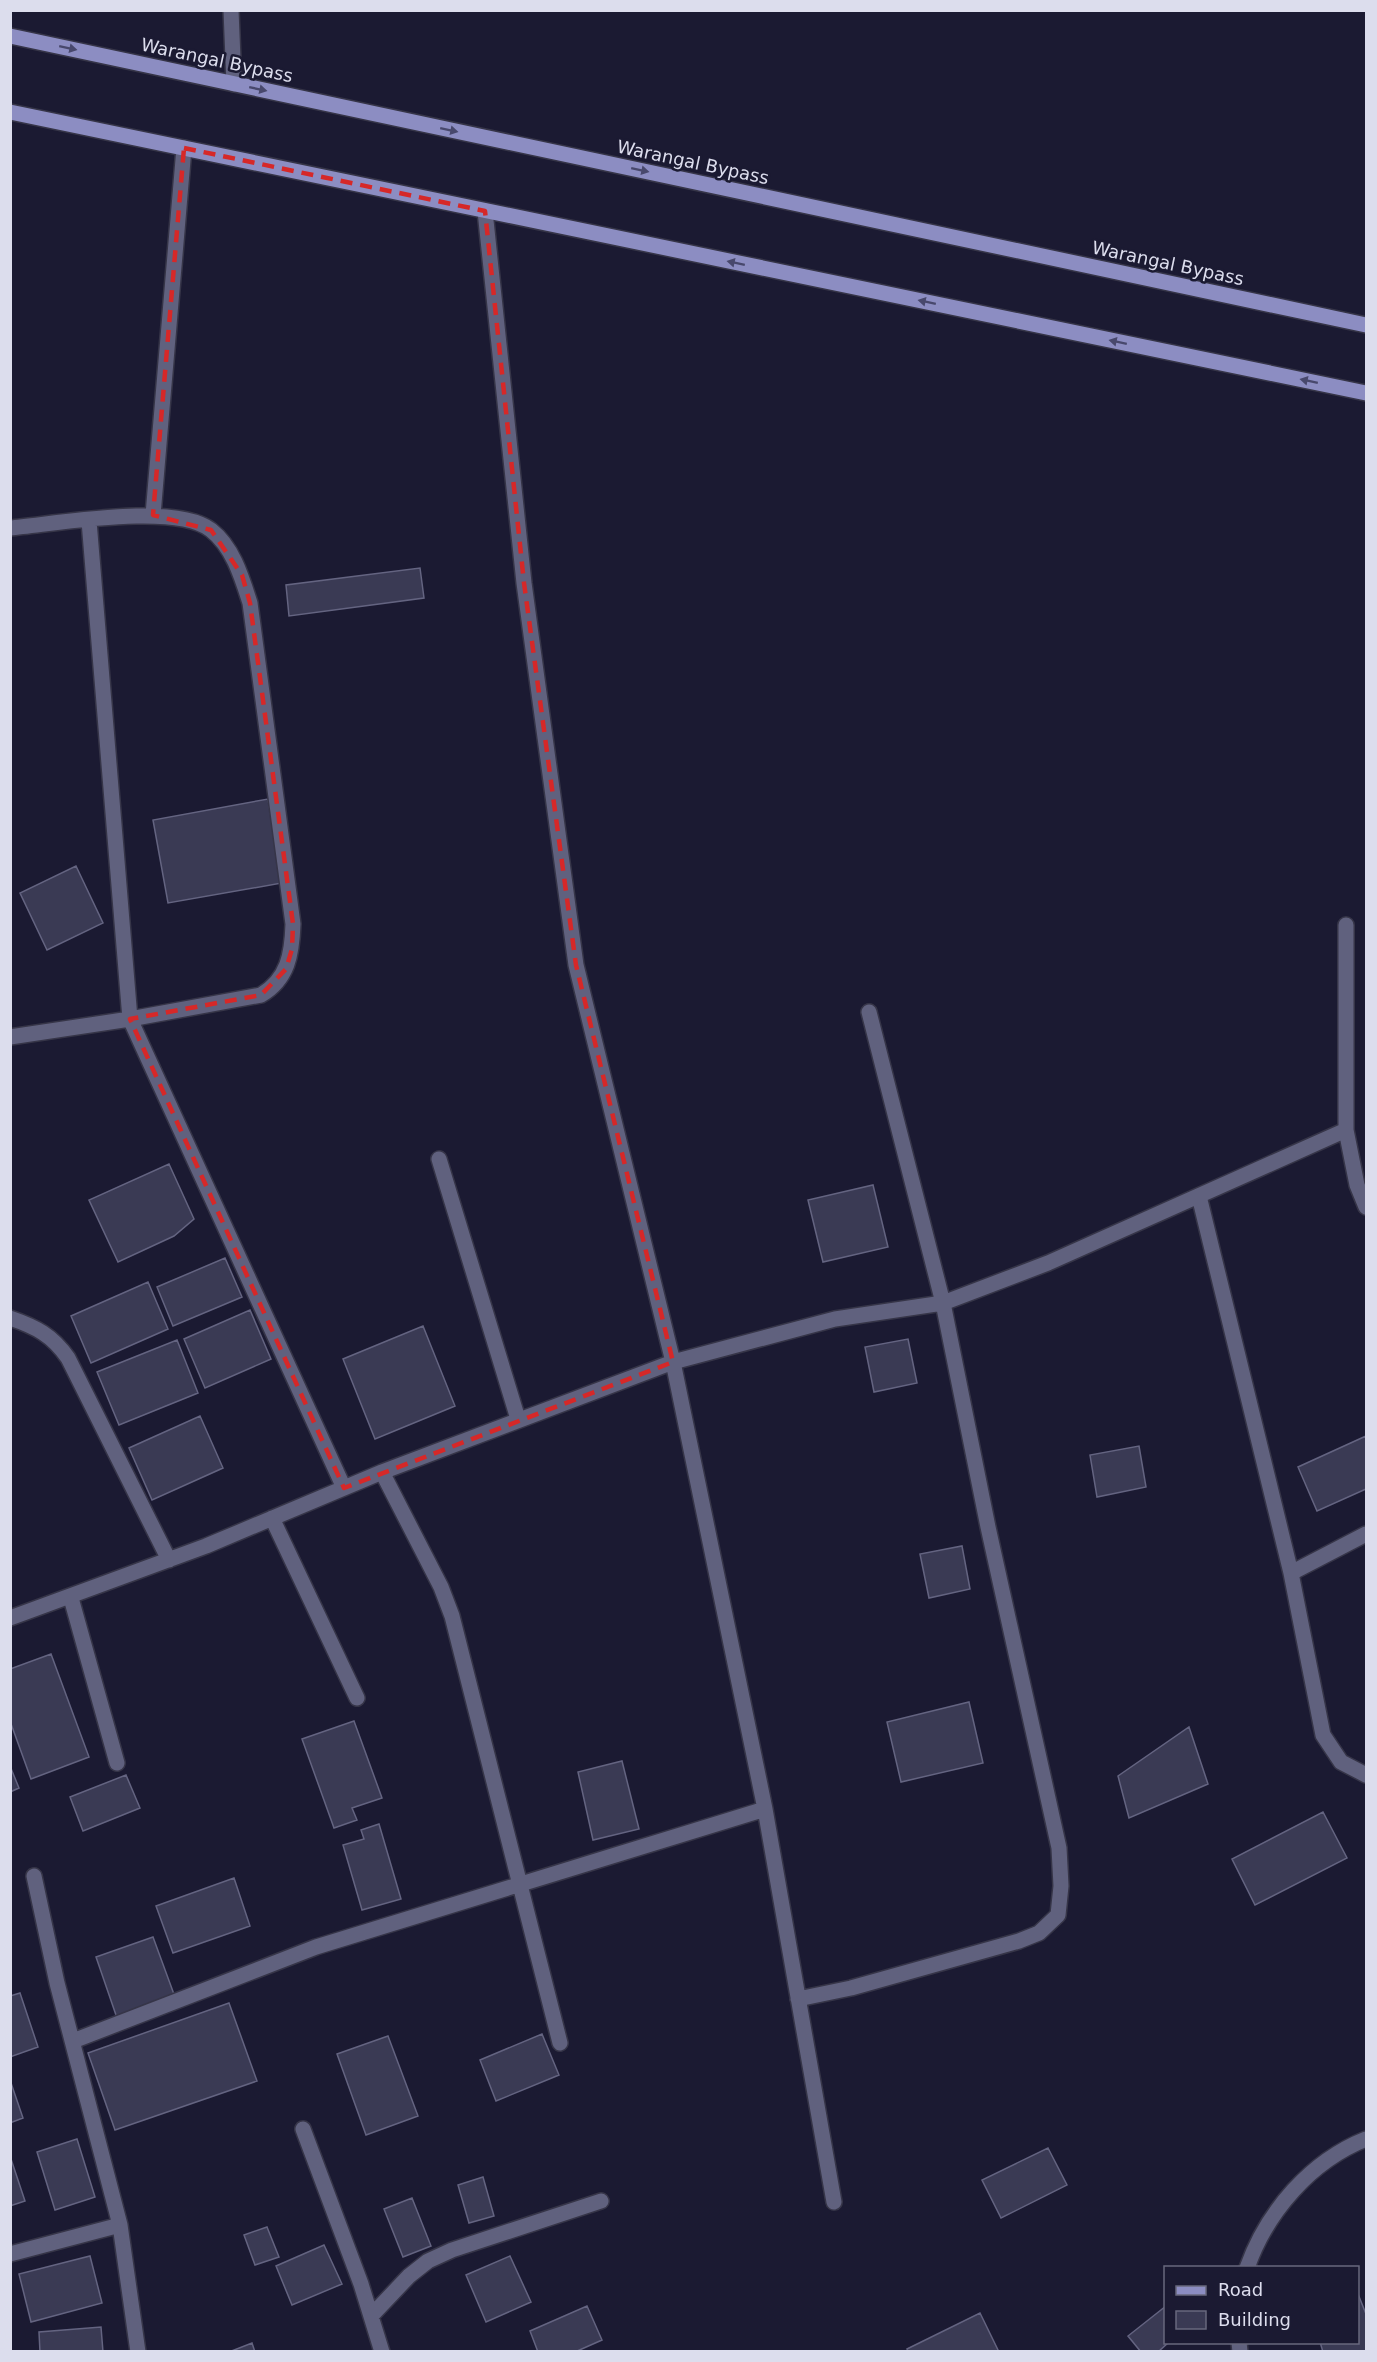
<svg xmlns="http://www.w3.org/2000/svg" width="1377" height="2362" viewBox="0 0 1377 2362" font-family="'DejaVu Sans',sans-serif">
	<rect width="100%" height="100%" fill="#1b1a32"/>
	<path fill="#3a3a54" stroke="#646481" stroke-width="1.5" d="M420 568 424 598 289 616 286 585Z
		M268 799 282 883 168 903 153 820Z
		M76 866 103 923 47 950 20 893Z
		M169 1164 194 1219 174 1236 118 1262 89 1200Z
		M873 1185 888 1247 823 1262 808 1200Z
		M225 1258 242 1297 173 1326 157 1287Z
		M148 1282 168 1329 91 1363 71 1316Z
		M250 1310 271 1359 205 1388 184 1339Z
		M423 1326 455 1406 375 1439 343 1359Z
		M908 1339 917 1383 874 1392 865 1347Z
		M177 1340 198 1393 119 1425 97 1372Z
		M200 1416 223 1468 152 1500 129 1448Z
		M1366 1436V1489L1317 1511 1298 1467Z
		M1139 1446 1146 1487 1097 1497 1090 1455Z
		M962 1546 970 1589 929 1598 920 1554Z
		M51 1654 89 1757 31 1779 10 1721V1669Z
		M969 1702 983 1763 901 1782 887 1722Z
		M354 1721 382 1798 352 1808 357 1820 334 1828 302 1739Z
		M1189 1727 1208 1784 1129 1818 1118 1776Z
		M622 1761 639 1829 593 1840 578 1772Z
		M10 1766 19 1788 10 1792Z
		M126 1775 140 1808 83 1831 70 1797Z
		M1323 1812 1347 1858 1255 1905 1232 1859Z
		M379 1824 401 1899 362 1910 343 1845 364 1839 361 1830Z
		M234 1878 250 1926 173 1953 156 1906Z
		M153 1937 175 1997 117 2018 96 1957Z
		M20 1993 38 2047 10 2057V1996Z
		M229 2003 257 2081 115 2130 88 2053Z
		M542 2034 559 2075 496 2101 480 2060Z
		M388 2036 418 2116 366 2135 337 2054Z
		M10 2080 23 2118 10 2123Z
		M77 2139 95 2197 55 2210 37 2152Z
		M1048 2148 1067 2185 1001 2218 982 2180Z
		M10 2156 25 2201 10 2206Z
		M483 2177 494 2216 469 2223 458 2185Z
		M412 2198 431 2246 403 2257 384 2209Z
		M267 2227 279 2257 255 2265 244 2235Z
		M324 2245 342 2284 292 2305 276 2266Z
		M90 2256 102 2303 31 2322 19 2274Z
		M510 2256 531 2302 486 2322 466 2275Z
		M1358 2294 1366 2314V2352H1323L1320 2342H1358Z
		M587 2306 602 2340 575 2352H538L530 2331Z
		M1166 2306V2342H1169L1158 2352H1141L1128 2336Z
		M980 2313 999 2352H908L907 2349Z
		M101 2327 103 2352H40L39 2332Z
		M252 2343 255 2352H229Z"/>
	<g fill="none" stroke-linecap="round" stroke-linejoin="round">
		<g stroke="#363548" stroke-width="18">
			<path id="minor" d="M231 10 234 84
				M153 515 184 148
				M10 528C56 524 175 502 211 530 233 547 242 578 250 603L293 924C292 954 288 979 261 995L130 1019 89 521
				M1346 925V1130L1357 1185 1366 1207
				M10 1037 130 1019 344 1488
				M439 1159 518 1419
				M1199 1196 1291 1573 1323 1735 1341 1762 1366 1775
				M10 1318C36 1327 52 1335 68 1358L169 1560
				M382 1472 441 1587 452 1616 560 2043
				M272 1518 357 1698
				M1291 1573 1366 1534
				M71 1598 117 1763
				M10 1618 206 1546 382 1472 673 1362 835 1319 943 1303 1048 1263 1346 1130
				M765 1809 834 2202
				M34 1876 57 1983 120 2225 138 2352
				M798 1999 851 1988 1019 1941 1039 1933 1058 1915 1061 1886 1059 1848 988 1527 943 1303 869 1012
				M73 2041 316 1947 765 1809 673 1362 576 965 524 583 485 211
				M303 2129 361 2284 382 2352
				M10 2254 120 2225
				M1247 2268C1267 2211 1311 2161 1366 2139
				M372 2315 409 2276 428 2261 452 2250 601 2201
				M1239 2342 1240 2352"/>
		</g>
		<g stroke="#363548" stroke-width="18">
			<path id="major" d="M10 36 1366 325
				M10 112 1366 393"/>
		</g>
		<use href="#minor" stroke="#60617e" stroke-width="15"/>
		<use href="#major" stroke="#8c8dc2" stroke-width="15"/>
	</g>
	<defs><path id="oneway-solid" d="M-6-.8H1V-3.2L6.5 0L1 3.2V.8H-6Z" transform="scale(1.5)"/></defs>
	<g fill="#48486c">
		<use href="#oneway-solid" transform="translate(68 48) rotate(12)"/>
		<use href="#oneway-solid" transform="translate(258 89) rotate(12)"/>
		<use href="#oneway-solid" transform="translate(449 130) rotate(12)"/>
		<use href="#oneway-solid" transform="translate(640 170) rotate(12)"/>
		<use href="#oneway-solid" transform="translate(736 263) rotate(-168)"/>
		<use href="#oneway-solid" transform="translate(927 302) rotate(-168)"/>
		<use href="#oneway-solid" transform="translate(1118 342) rotate(-168)"/>
		<use href="#oneway-solid" transform="translate(1309 381) rotate(-168)"/>
	</g>
	<path fill="none" stroke="#d62828" stroke-width="4.5" stroke-dasharray="12 8" stroke-linejoin="round" d="M184 148 485 211 524 583 576 965 673 1362 344 1488 130 1019 261 995 286 969 292 949 293 924 250 603 242 575 211 530 153 515Z"/>
	<g text-anchor="middle" dominant-baseline="central" stroke-width="5" stroke-linejoin="round" paint-order="stroke">
		<g font-size="18" fill="#dcdded" stroke="#1b1a32">
			<text transform="translate(217 60) rotate(12)">Warangal Bypass</text>
			<text transform="translate(693 162) rotate(12)">Warangal Bypass</text>
			<text transform="translate(1168 263) rotate(12)">Warangal Bypass</text>
		</g>
	</g>
	<rect width="1377" height="2362" fill="none" stroke="#dcdded" stroke-width="24"/>
	<rect x="1164" y="2266" width="195" height="78" fill="#1b1a32" stroke="#68687d" stroke-width="1.5"/>
	<rect x="1176" y="2286" width="30" height="9" fill="#8c8dc2" stroke="#68687d" stroke-width="1.5"/>
	<text x="1218" y="2296" font-size="18" fill="#dcdded">Road</text>
	<rect x="1176" y="2311" width="30" height="18" fill="#3a3a54" stroke="#68687d" stroke-width="1.5"/>
	<text x="1218" y="2326" font-size="18" fill="#dcdded">Building</text>
</svg>
